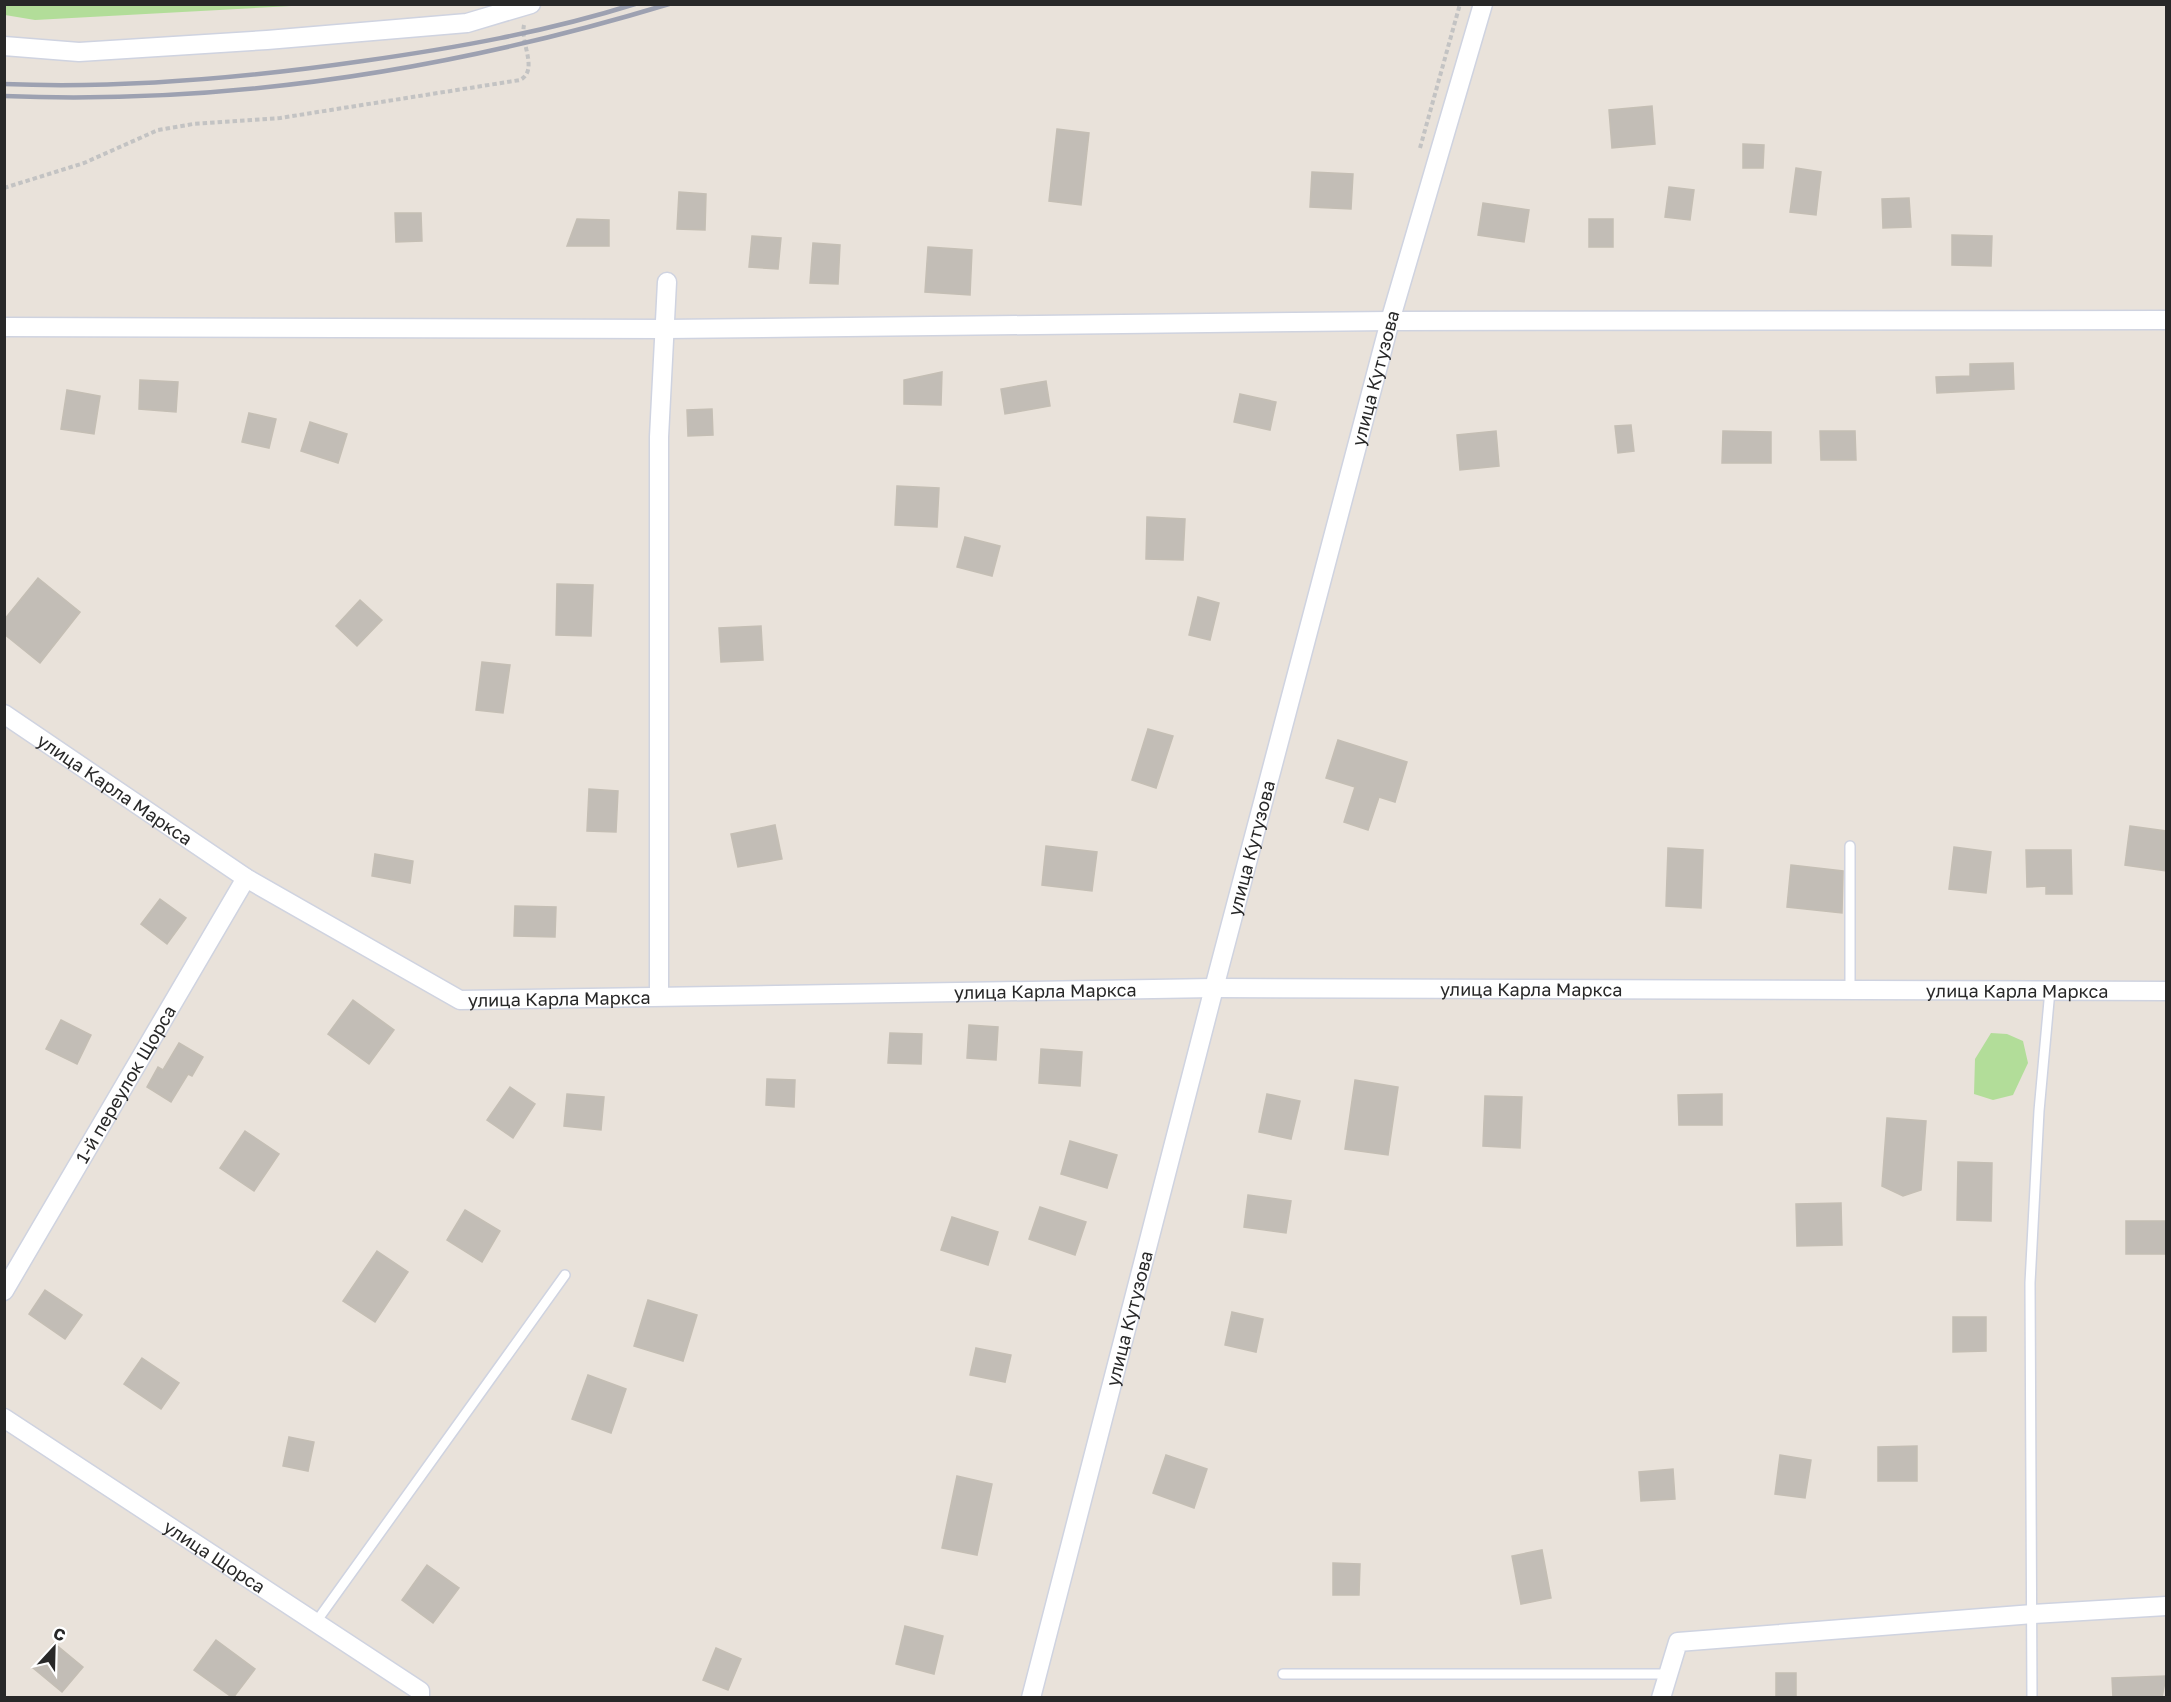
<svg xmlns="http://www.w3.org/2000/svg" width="2171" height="1702" viewBox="0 0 2171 1702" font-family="'Golos Text',sans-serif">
	<rect width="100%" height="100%" fill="#e9e2da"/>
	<path fill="#b2dd99" d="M5 4H310V5L35 20 5 15Z
		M1991 1033 2007 1034 2023 1041 2028 1063 2013 1095 1993 1100 1974 1094 1975 1059Z"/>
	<path fill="#c2bdb6" stroke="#c4beb4" stroke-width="1.5" d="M1652 106 1655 144 1612 148 1609 110Z
		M1057 129 1089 133 1081 205 1049 201Z
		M1743 144 1764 145 1763 168H1743Z
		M1796 168 1821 172 1816 215 1790 212Z
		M1312 172 1353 174 1351 209 1310 207Z
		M1669 187 1694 190 1690 220 1665 217Z
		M679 192 706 194 705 230 677 229Z
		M1909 198 1911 227 1883 228 1882 199Z
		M1483 203 1529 210 1524 242 1478 235Z
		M395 213H421L422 241 396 242Z
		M577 219 609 220V246H567Z
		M1589 219H1613V247H1589Z
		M1952 235 1992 236 1991 266 1952 265Z
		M752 236 781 238 778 269 749 267Z
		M813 243 840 245 838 284 810 283Z
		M928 247 972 250 970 295 925 292Z
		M2013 363 2014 389 1937 393 1936 377 1970 376V364Z
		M942 372 941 405 904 404V380Z
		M140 380 178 382 176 412 139 409Z
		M1046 381 1050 406 1005 414 1001 389Z
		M67 390 100 396 94 434 61 429Z
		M1240 394 1276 402 1270 430 1234 422Z
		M712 409 713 435 688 436 687 410Z
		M249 413 276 419 269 448 242 442Z
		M310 422 347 434 338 463 301 451Z
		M1631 425 1634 451 1618 453 1615 426Z
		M1496 431 1499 466 1460 470 1457 435Z
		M1723 431 1771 432V463H1722Z
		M1820 431H1855L1856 460H1821Z
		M897 486 939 488 937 527 895 525Z
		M1147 517 1185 519 1183 560 1146 559Z
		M965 537 1000 546 992 576 957 567Z
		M38 578 80 612 40 663 4 634V620Z
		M557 584 593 585 591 636 556 635Z
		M1198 597 1219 603 1210 640 1189 635Z
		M360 600 382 620 357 646 336 626Z
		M761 626 763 660 721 662 719 628Z
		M482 662 510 665 503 713 476 710Z
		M1148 729 1173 736 1156 788 1132 780Z
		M1338 740 1407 762 1395 802 1379 797 1368 830 1344 822 1355 787 1326 778Z
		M589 789 618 791 616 832 587 831Z
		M775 825 782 859 738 867 731 834Z
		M2130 826 2166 831V871L2125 865Z
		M1046 846 1097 852 1092 891 1042 885Z
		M1954 847 1991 852 1986 893 1949 889Z
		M1668 848 1703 850 1701 908 1666 906Z
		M2026 850H2071L2072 894H2046V886L2027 887Z
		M375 854 413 861 410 883 372 876Z
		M1791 865 1843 871 1842 913 1787 907Z
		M160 899 186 918 167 944 141 924Z
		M515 906 556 907 555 937 514 936Z
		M353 1000 394 1030 369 1064 328 1034Z
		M61 1020 91 1035 77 1064 46 1049Z
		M969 1025 998 1027 996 1060 967 1058Z
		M890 1033 922 1034 921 1064 888 1063Z
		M179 1043 203 1057 192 1076 188 1074 171 1102 147 1087 158 1067 163 1070Z
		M1041 1049 1082 1052 1080 1086 1039 1083Z
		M767 1079 795 1080 794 1107 766 1105Z
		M1355 1080 1398 1087 1388 1155 1345 1149Z
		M510 1087 535 1104 513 1138 487 1120Z
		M567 1094 604 1097 601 1130 564 1126Z
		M1267 1094 1300 1101 1291 1139 1259 1132Z
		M1722 1094V1125H1679L1678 1095Z
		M1485 1096 1522 1097 1520 1148 1483 1146Z
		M1887 1118 1926 1121 1921 1190 1903 1196 1882 1186Z
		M245 1131 279 1154 254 1191 220 1168Z
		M1070 1141 1117 1155 1107 1188 1061 1174Z
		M1958 1162 1992 1163 1991 1221 1957 1220Z
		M1248 1195 1291 1201 1286 1233 1244 1227Z
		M1841 1203 1842 1245 1797 1246 1796 1204Z
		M1040 1207 1086 1222 1075 1255 1029 1239Z
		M465 1210 500 1231 482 1262 447 1240Z
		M952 1217 998 1232 988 1265 941 1250Z
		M2126 1221H2166V1254H2126Z
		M377 1251 408 1272 375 1322 343 1301Z
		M45 1290 82 1315 65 1339 29 1314Z
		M648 1300 697 1315 683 1361 634 1346Z
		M1232 1312 1263 1319 1256 1352 1225 1345Z
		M1953 1317H1986V1351L1953 1352Z
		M976 1348 1011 1355 1005 1382 970 1375Z
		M142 1358 179 1383 161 1409 124 1384Z
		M588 1375 626 1389 611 1433 572 1419Z
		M289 1437 314 1442 308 1471 283 1466Z
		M1917 1446V1481H1878V1447Z
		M1166 1455 1207 1469 1194 1508 1153 1493Z
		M1780 1455 1811 1460 1805 1498 1775 1494Z
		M1673 1469 1675 1499 1641 1501 1639 1472Z
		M957 1476 992 1484 977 1555 942 1548Z
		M1542 1550 1551 1598 1521 1604 1512 1556Z
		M1333 1563 1360 1564 1359 1595H1333Z
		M427 1565 459 1588 433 1623 402 1600Z
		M905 1626 943 1636 934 1674 896 1664Z
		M216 1640 255 1669 233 1698 194 1670Z
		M54 1643 83 1667 62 1692 33 1668Z
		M716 1648 741 1659 728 1690 703 1680Z
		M1776 1673H1796V1698H1776Z
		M2166 1676 2162 1698H2113L2112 1678Z"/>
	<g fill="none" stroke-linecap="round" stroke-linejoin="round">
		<g stroke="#cfd3e0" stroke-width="12">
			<path id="lane" d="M1850 989V846
				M316 1622 565 1275
				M1283 1674H1667
				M2032 1698 2030 1283 2039 1111 2050 990"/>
		</g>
		<g stroke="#cfd3e0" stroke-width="21">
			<g id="street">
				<path d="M4 46 79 52 267 40 467 23 531 4"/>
				<path d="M4 327 665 329 1390 321 2166 320"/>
				<path id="s1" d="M4 714 246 878 460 1000 1214 988 2166 991"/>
				<path d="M659 996V437L667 282"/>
				<path id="s2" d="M4 1291 246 878"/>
				<path id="s3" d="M4 1418 420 1691V1698"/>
				<path id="s4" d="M1031 1698 1214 988 1390 321 1483 4"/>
				<path d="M1661 1698 1678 1642 2033 1614 2166 1606"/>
			</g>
		</g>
		<path stroke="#c3c3c3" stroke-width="4" stroke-dasharray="4.5 3" stroke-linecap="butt" d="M1420 148 1460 4
			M4 188 84 163 158 130 193 124 280 118 520 80C539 70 520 43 524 25"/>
		<use href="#lane" stroke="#fff" stroke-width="9"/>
		<use href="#street" stroke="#fff" stroke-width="18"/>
		<path stroke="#9da1b1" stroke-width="4.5" d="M4 84C124 89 245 78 363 61 455 48 546 32 635 4
			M4 96C229 105 455 69 669 4"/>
	</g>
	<g text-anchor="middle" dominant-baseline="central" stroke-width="4.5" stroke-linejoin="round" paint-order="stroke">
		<g font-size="18" fill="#282828" stroke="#fff">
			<text stroke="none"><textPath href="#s4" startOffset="1364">улица Кутузова</textPath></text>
			<text stroke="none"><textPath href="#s1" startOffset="134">улица Карла Маркса</textPath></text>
			<text stroke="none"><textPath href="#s4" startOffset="878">улица Кутузова</textPath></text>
			<text stroke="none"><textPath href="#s1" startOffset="1610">улица Карла Маркса</textPath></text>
			<text stroke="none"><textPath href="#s1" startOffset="1124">улица Карла Маркса</textPath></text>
			<text stroke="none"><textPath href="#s1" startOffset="2096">улица Карла Маркса</textPath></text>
			<text stroke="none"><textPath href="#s1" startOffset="638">улица Карла Маркса</textPath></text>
			<text stroke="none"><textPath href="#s2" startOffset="240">1-й переулок Щорса</textPath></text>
			<text stroke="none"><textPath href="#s4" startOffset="392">улица Кутузова</textPath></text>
			<text stroke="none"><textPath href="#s3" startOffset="252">улица Щорса</textPath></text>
		</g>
	</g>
	<rect width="2171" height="1702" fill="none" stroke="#282828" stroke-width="12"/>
	<g transform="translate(54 1648) rotate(22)" stroke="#ffffff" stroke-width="4.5" paint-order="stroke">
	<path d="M0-4.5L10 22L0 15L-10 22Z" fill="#282828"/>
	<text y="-9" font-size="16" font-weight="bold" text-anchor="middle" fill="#282828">С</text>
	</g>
</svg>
